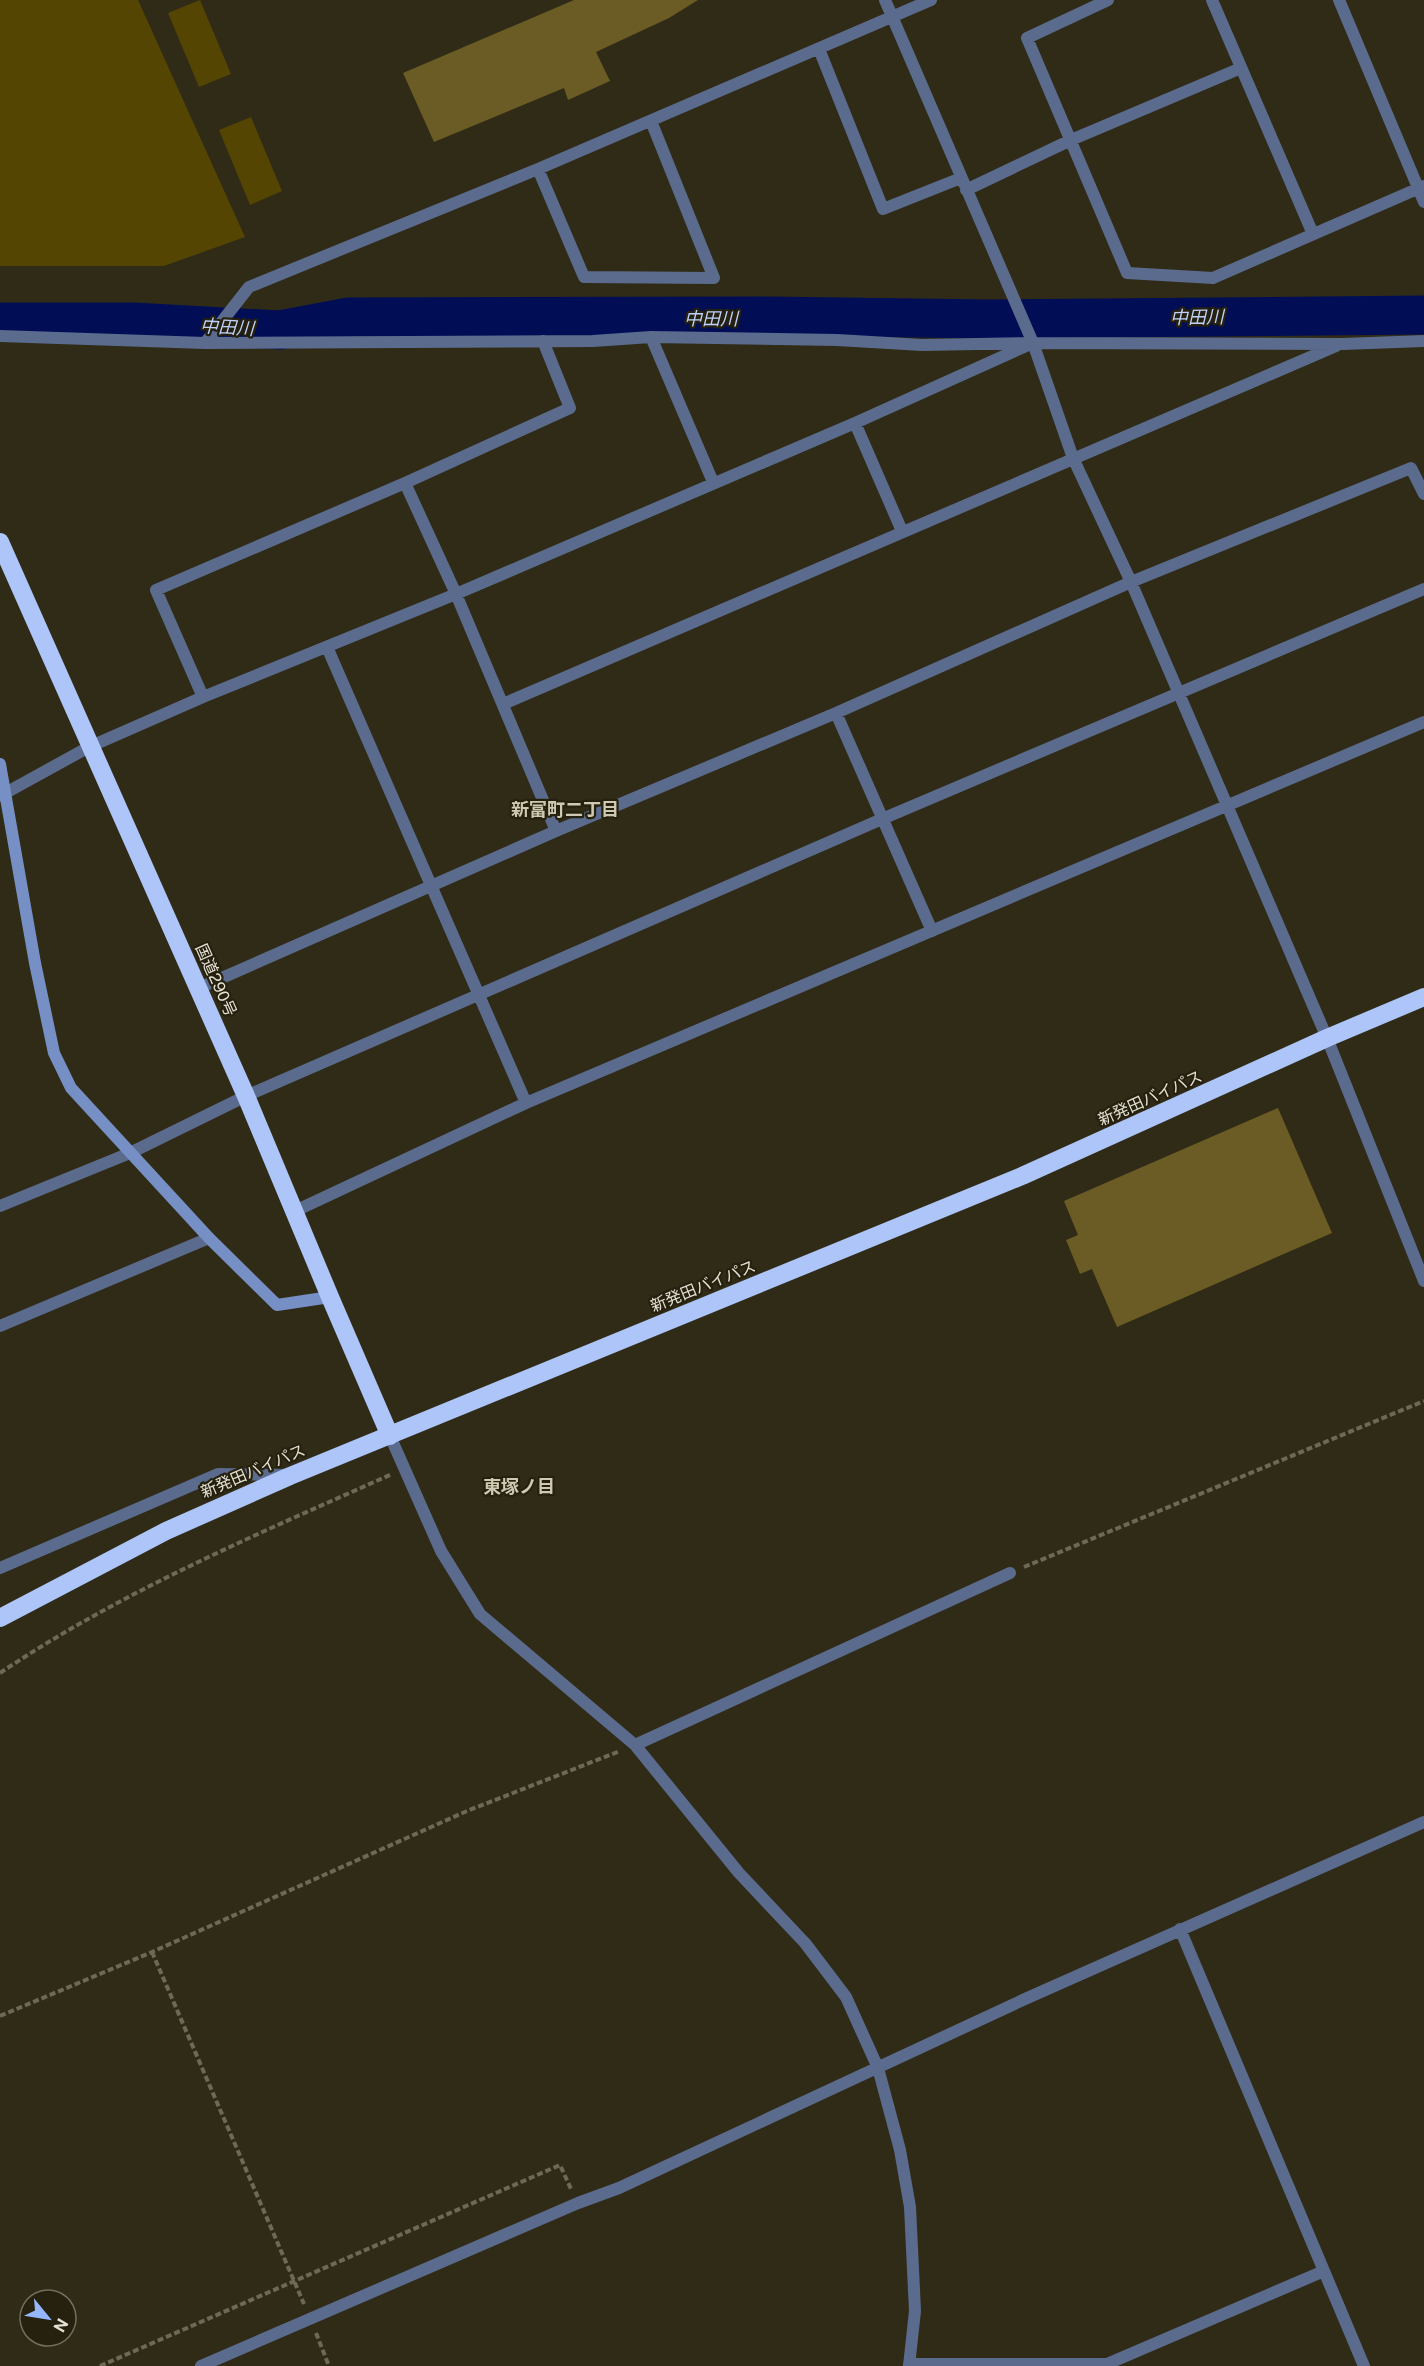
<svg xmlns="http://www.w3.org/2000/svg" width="1424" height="2366" viewBox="0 0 1424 2366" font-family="'Public Sans','Noto Sans JP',sans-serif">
	<rect width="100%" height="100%" fill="#302b17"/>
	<path fill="#544503" d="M0 0H138L245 237 164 266H0Z
		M200 0 231 74 199 87 168 13Z
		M251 117 282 191 250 205 219 130Z"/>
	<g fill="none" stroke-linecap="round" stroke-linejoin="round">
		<path stroke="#010e56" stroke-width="39" d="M0 322H133L280 330 349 317 769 316 987 319 1424 315"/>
	</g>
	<path fill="#6a5c24" d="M574 0H698L669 18 596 52 610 81 568 100 564 88 434 142 403 73Z
		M1278 1108 1332 1233 1117 1327 1092 1269 1080 1274 1066 1240 1078 1235 1064 1201Z"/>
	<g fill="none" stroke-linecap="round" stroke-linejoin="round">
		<path stroke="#6d6957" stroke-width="4" stroke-dasharray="6 3" stroke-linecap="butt" d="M1024 1567 1424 1401
			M0 1673C122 1591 258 1534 392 1474
			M152 1952 304 2304
			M0 2016 152 1952 467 1811 620 1751
			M316 2333 329 2366
			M100 2366 560 2165 571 2189"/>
		<path stroke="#5b6b8d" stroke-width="12" d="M885 0 1033 343 1073 458 1131 582 1327 1038 1424 1281
			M1108 0 1027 38 1127 273 1213 278 1424 186
			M1212 0 1313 234
			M1339 0 1424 202
			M819 49 883 209 961 178
			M538 169 584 277 714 278 651 121
			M966 190 1071 140 1241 68
			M0 336 205 343 593 341 651 337 837 340 922 345 1033 343 1343 344 1424 341
			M651 337 713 482
			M205 343 249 287 538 169 931 0
			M855 423 902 531
			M405 483 456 594 556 831
			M327 647 526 1103
			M203 697 156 590 405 483 570 408 543 341
			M503 704 1336 346
			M836 713 932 931
			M0 796 89 747 203 697 456 594 855 423 1026 346
			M199 988 556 831 836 713 1131 582 1411 468 1424 494
			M0 1206 130 1153 246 1096 882 819 1424 589
			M295 1211 526 1103 1424 722
			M0 1326 209 1238
			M390 1436 441 1551 480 1614 635 1745 739 1873 805 1943 846 1997 878 2068 900 2150 910 2207 915 2311 909 2366
			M0 1568 218 1474 286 1475
			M635 1745 1010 1573
			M1180 1929 1364 2366
			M909 2364H1107L1324 2271
			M201 2366 578 2203 619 2188 1025 1999 1424 1822"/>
		<path stroke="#768fc5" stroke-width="12" d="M0 764 35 963 54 1053 71 1088 209 1238 277 1305 330 1297"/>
		<path stroke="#adc5f8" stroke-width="18" d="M0 542 246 1096 330 1297 390 1436
			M0 1618 166 1531 290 1476 1022 1176 1327 1038 1424 997"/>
	</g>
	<g text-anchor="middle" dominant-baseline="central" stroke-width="4.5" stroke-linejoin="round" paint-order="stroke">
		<g font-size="16" fill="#e3e0d4" stroke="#26210e">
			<text transform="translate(216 980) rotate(66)">国道290号</text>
			<text transform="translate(1150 1098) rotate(-24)">新発田バイパス</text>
			<text transform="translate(703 1286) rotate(-22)">新発田バイパス</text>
			<text transform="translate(253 1471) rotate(-23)">新発田バイパス</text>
		</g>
		<g font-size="18" font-style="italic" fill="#bdd1fb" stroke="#26210e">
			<text transform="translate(1197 317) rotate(-1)">中田川</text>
			<text x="711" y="318">中田川</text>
			<text transform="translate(227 327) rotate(3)">中田川</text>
		</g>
		<g font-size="18" font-weight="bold" fill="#cfc9b1" stroke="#26210e">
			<text x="565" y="809">新富町二丁目</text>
			<text x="519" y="1486">東塚ノ目</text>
		</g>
	</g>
	<g transform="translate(48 2318) rotate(120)"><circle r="28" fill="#26210e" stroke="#726d5d" stroke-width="1.5"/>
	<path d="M0-4.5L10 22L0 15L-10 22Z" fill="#95b6fd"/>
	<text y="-9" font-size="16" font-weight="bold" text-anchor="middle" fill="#e3e0d4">N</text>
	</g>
</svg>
